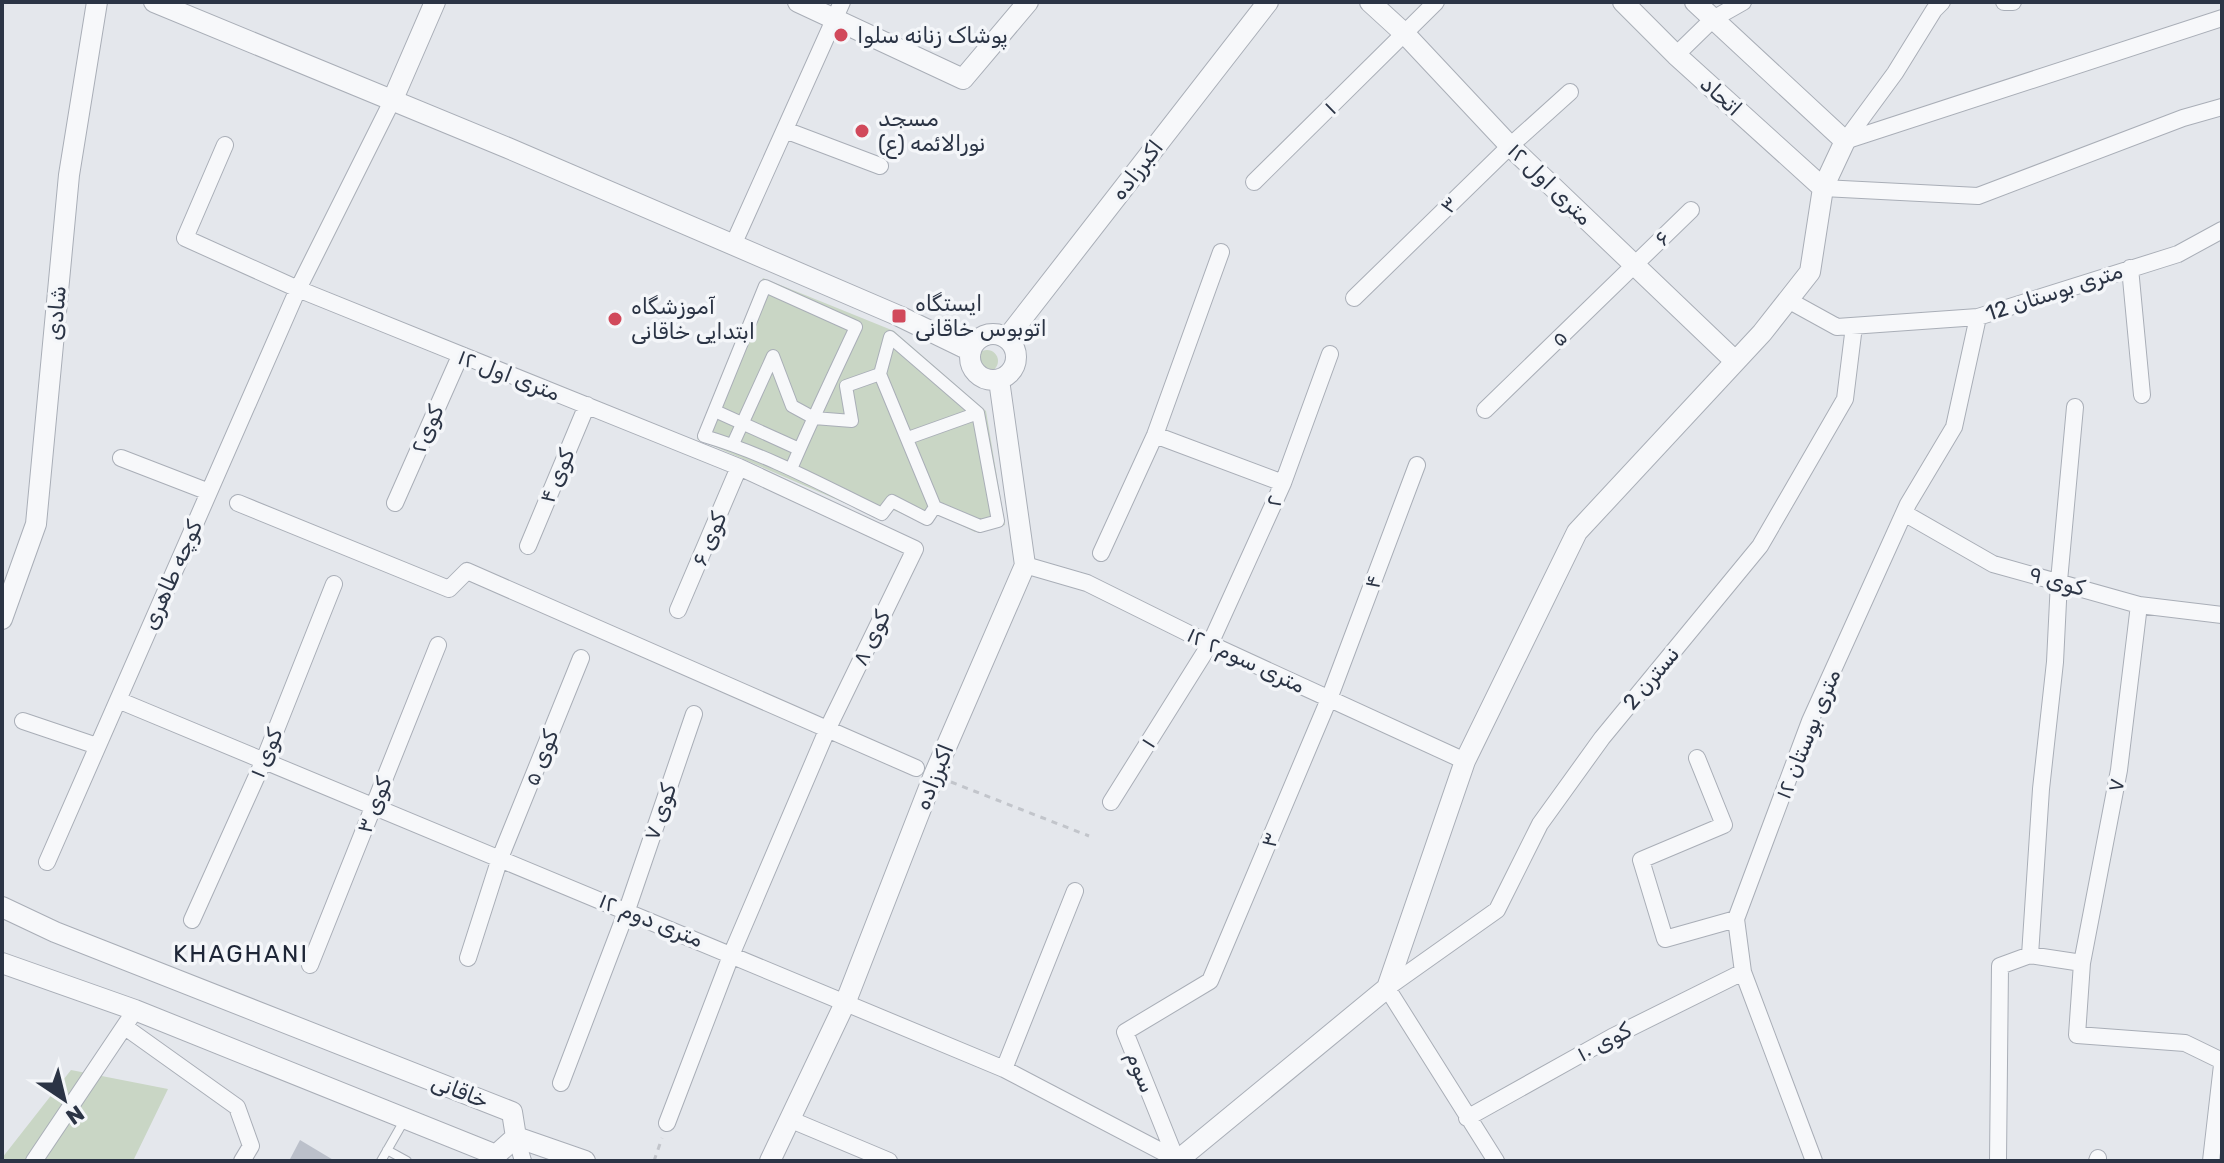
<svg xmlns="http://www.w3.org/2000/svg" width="2224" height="1163" viewBox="0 0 2224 1163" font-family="Rubik,'Noto Naskh Arabic',sans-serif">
	<rect width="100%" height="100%" fill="#e4e7ec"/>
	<path fill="#c9d6c5" d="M763 278 894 331 986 411 1005 525 975 532 938 514 929 525 893 510 884 520 697 439Z
		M976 361a11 11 0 1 1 22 0a11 11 0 1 1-22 0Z
		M71 1070 168 1089 133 1161H2V1158Z"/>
	<path fill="#bbc0ca" d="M300 1140 335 1161H289Z"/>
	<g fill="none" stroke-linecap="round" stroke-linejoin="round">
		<g stroke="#a9aeb7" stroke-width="10">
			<path id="service" d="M387 1150 407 1161
				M381 1161 405 1119"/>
		</g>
		<g stroke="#a9aeb7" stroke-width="14">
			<path id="pedestrian" d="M880 374 890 337 978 413
				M715 411 799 449
				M908 438 978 413 998 521 980 526 935 507
				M733 444 773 356 792 406 814 418 852 421 846 386 880 374 935 507 927 519 892 501 882 514C824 486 766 454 704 436L765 286 856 327C834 374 811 422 791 469"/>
		</g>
		<g stroke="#a9aeb7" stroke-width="18">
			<path id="minor" d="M2004 2H2013
				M1676 55 1713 19 1743 2
				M785 130 880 166
				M1845 141 2222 18
				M1845 141 1895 73 1934 10 1942 2
				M225 145 185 238 298 289 739 467 915 549 828 728 732 953 667 1123
				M1254 182 1436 2
				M1823 188 1978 196 2183 118 2222 107
				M733 245 842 2
				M2130 268 2142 395
				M1354 298 1510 146 1570 92
				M1788 300 1837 327 1978 317 2178 254 2222 230
				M1485 410 1691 210
				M1155 435 1283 483
				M121 458 209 492
				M238 503 449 589 467 571 916 768
				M395 503 460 356
				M1904 513 1993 564 2139 605 2222 615
				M528 546 587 405
				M1101 553 1155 435 1221 252
				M1025 565 1087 583 1210 644 1465 761
				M2139 605 2119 770 2082 963 2077 1035 2185 1043 2222 1061
				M678 610 739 467
				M118 700 1004 1069 1176 1159
				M23 721 97 746
				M1697 758 1724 825 1641 860 1665 939 1736 919
				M1111 802 1210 644 1283 483 1330 354
				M47 862 298 289 393 99
				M192 920 264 760 334 584
				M2030 955 2082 963
				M468 958 500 858 581 658
				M310 965 438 645
				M125 1027 237 1107 251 1146 242 1161
				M1004 1069 1075 891
				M561 1083 627 910 694 714
				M1467 1118 1612 1037 1743 972
				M789 1119 889 1161
				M516 1137 523 1161
				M1176 1159 1125 1032 1210 981 1329 699 1417 465
				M34 1161 130 1018
				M1496 1161 1387 988 1497 910 1540 824 1602 738 1760 546 1845 399 1854 326
				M1814 1161 1743 972 1736 919 1810 721 1908 504 1954 427 1978 317
				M1998 1161 2000 966 2030 955 2041 789 2055 662 2059 581 2075 407
				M2097 1161 2098 1158
				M2211 1161 2222 1065"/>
		</g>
		<g stroke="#a9aeb7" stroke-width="22">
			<path id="tertiary" d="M154 2 508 148 899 316 971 351
				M798 2 963 79 1028 2
				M1370 2 1405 34 1510 146 1735 361
				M1623 2 1676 55 1823 188
				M393 99 435 2
				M970 357a23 23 0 1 1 46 0a23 23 0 1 1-46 0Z
				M1007 338 1268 2
				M2 619 36 524 69 175 97 2
				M2 907 55 932 512 1112 516 1137
				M2 963 135 1010 496 1155 516 1137
				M516 1137 585 1161
				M770 1161 846 1001 934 775 1025 565 999 380
				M1177 1161 1387 988 1465 761 1577 532 1762 333 1810 272 1823 188 1845 141 1695 2"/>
		</g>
		<path stroke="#c2c5cb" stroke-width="3" stroke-dasharray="6 6" stroke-linecap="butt" d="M951 782 1089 836
			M654 1161 662 1138"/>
		<use href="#service" stroke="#f7f8fa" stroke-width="8"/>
		<use href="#pedestrian" stroke="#f7f8fa" stroke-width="12"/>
		<use href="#minor" stroke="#f7f8fa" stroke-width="16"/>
		<use href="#tertiary" stroke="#f7f8fa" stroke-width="20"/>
	</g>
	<g fill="#d1495b" stroke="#f4f6f9" stroke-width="3">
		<circle cx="841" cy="35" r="8"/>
		<circle cx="862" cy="131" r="8"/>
		<rect x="891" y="308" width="16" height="16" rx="4"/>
		<circle cx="615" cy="319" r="8"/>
	</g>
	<g text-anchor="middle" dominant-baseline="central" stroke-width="7" stroke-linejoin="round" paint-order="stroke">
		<g font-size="22" fill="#2b3445" stroke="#f4f6f9" text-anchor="start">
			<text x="857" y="35">پوشاک زنانه سلوا</text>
			<text x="878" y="118">مسجد<tspan x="878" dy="25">نورالائمه (ع)</tspan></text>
			<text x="915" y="303">ایستگاه<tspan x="915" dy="25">اتوبوس خاقانی</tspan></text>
			<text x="631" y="306">آموزشگاه<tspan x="631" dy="25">ابتدایی خاقانی</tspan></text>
		</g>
		<g font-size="22" fill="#2b3445" stroke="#f4f6f9">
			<text transform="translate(1721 96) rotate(42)">اتحاد</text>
			<text transform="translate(1330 108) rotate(-44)">۱</text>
			<text transform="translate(1137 170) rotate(-52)">اکبرزاده</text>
			<text transform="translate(1550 184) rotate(44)">۱۲ متری اول</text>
			<text transform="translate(1449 205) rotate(-44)">۳</text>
			<text transform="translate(1662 238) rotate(-44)">۶</text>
			<text transform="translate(2054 292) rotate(-18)">12 متری بوستان</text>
			<text transform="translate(56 313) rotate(-85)">شادی</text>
			<text transform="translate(1559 338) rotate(-44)">۵</text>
			<text transform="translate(509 375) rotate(21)">۱۲ متری اول</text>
			<text transform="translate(427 429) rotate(-66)">کوی۲</text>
			<text transform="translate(557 476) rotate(-67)">کوی ۴</text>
			<text transform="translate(1274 501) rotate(-66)">۲</text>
			<text transform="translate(709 539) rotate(-67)">کوی ۶</text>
			<text transform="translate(172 575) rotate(-66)">کوچه طاهری</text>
			<text transform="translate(2057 581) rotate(16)">کوی ۹</text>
			<text transform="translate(1373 582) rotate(-69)">۴</text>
			<text transform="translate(871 638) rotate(-64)">کوی ۸</text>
			<text transform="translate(1246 660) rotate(25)">۱۲ متری سوم۲</text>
			<text transform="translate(1651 678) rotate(-50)">نسترن 2</text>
			<text transform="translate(1808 734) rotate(-68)">۱۲ متری بوستان</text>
			<text transform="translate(1148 743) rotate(-58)">۱</text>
			<text transform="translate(266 753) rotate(-67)">کوی ۱</text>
			<text transform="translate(541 758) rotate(-68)">کوی ۵</text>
			<text transform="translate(934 777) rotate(-68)">اکبرزاده</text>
			<text transform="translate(2116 785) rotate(-79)">۷</text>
			<text transform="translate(374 805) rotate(-68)">کوی ۳</text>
			<text transform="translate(660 812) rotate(-71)">کوی ۷</text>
			<text transform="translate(1270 840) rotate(-67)">۳</text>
			<text transform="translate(651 920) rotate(22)">۱۲ متری دوم</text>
			<text transform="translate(1604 1042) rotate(-28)">کوی ۱۰</text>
			<text transform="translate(1141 1072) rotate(68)">سوم</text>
			<text transform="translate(460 1091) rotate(21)">خاقانی</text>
		</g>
		<g font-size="24" letter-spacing="2" fill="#1d2536" stroke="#f4f6f9">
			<text x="241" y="954">KHAGHANI</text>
		</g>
	</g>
	<rect width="2224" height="1163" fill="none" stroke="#2b3445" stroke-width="8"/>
	<g transform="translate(64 1099) rotate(145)" stroke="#f4f6f9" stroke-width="6" paint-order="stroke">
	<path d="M0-6L14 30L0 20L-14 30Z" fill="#2b3445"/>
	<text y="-12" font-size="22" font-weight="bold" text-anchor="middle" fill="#2b3445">N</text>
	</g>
</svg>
